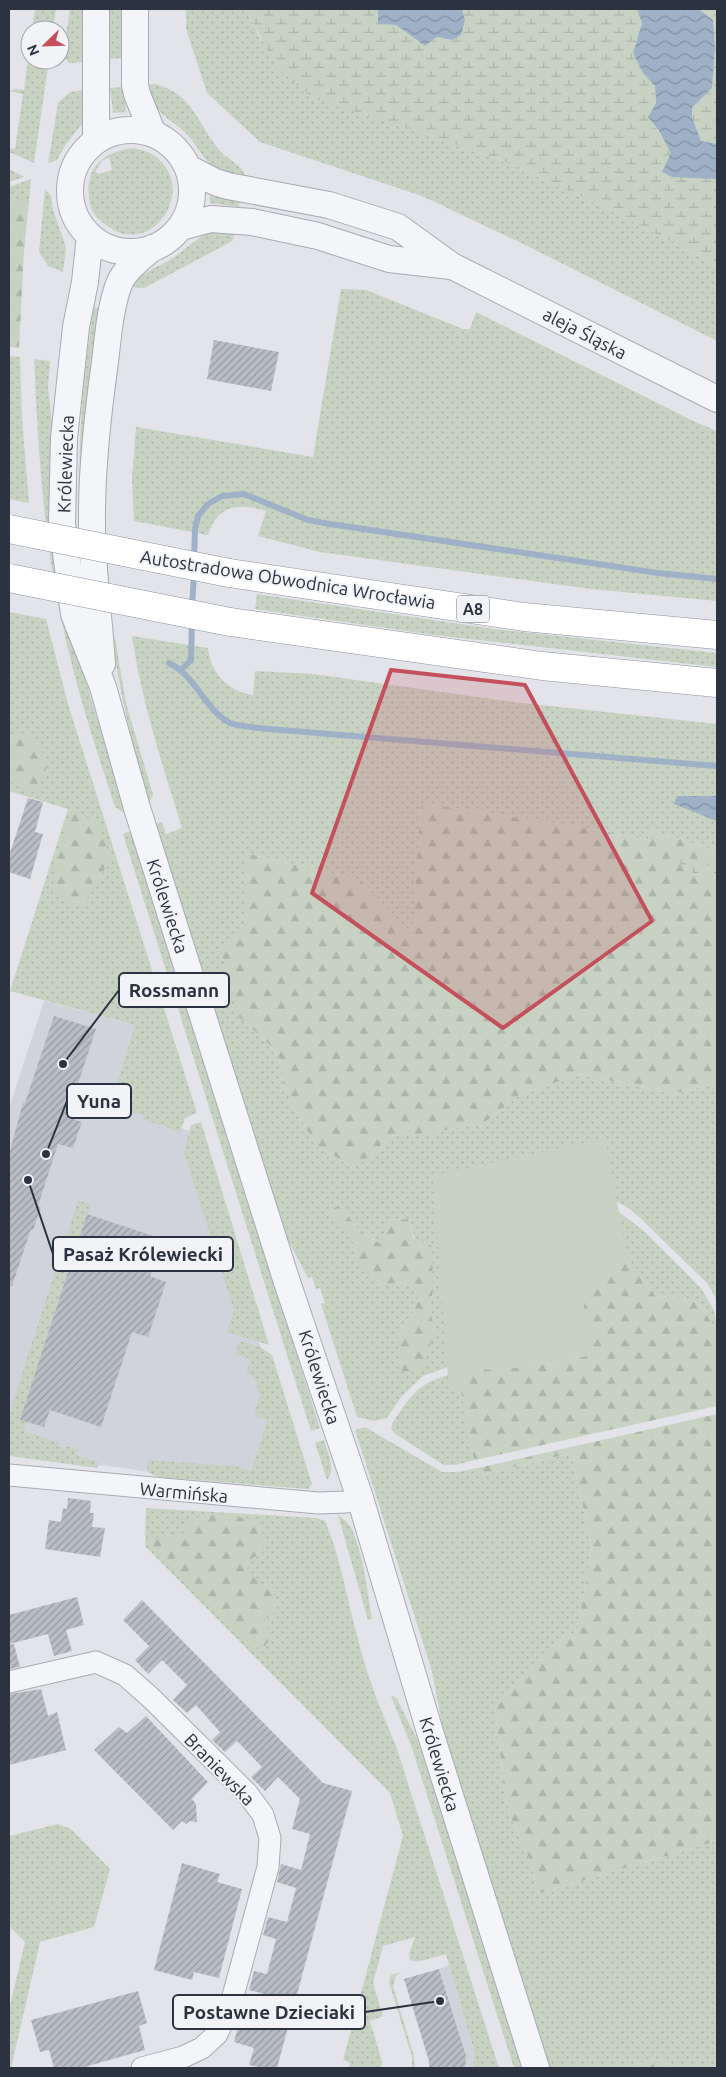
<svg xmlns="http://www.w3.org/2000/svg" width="726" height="2077" viewBox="0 0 726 2077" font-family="Ubuntu,sans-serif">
	<defs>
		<pattern id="grass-dots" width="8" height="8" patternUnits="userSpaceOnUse" patternTransform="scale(1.25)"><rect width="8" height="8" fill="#c7d2c3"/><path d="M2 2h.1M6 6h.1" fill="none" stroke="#abb5a9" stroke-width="1.8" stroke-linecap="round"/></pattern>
		<pattern id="forest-firs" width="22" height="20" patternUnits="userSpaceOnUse" patternTransform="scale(1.25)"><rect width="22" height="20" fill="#c7d2c3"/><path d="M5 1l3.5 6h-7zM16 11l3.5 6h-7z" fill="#abb5a9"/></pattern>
		<pattern id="wetland-marsh" width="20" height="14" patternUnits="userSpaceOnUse" patternTransform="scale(1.25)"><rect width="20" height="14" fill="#c7d2c3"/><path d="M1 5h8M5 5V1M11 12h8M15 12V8" fill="none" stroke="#abb5a9"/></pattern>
		<pattern id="water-waves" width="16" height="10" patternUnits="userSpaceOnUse" patternTransform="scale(1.25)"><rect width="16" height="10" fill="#9fb1c6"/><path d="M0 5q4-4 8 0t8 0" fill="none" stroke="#8291a2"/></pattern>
		<pattern id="building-hatch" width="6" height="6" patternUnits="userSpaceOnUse" patternTransform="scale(1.25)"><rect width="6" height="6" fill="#b9bdc5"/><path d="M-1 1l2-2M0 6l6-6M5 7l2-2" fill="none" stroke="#979aa1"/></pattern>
	</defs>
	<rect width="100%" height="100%" fill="#e2e4e9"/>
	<path fill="#d0d3db" d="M44 1001 135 1025 110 1105 193 1132 304 1484 157 1473 102 1465 97 1467 9 1438V1108Z
		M449 1965 474 2051 473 2068H465L466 2056 439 1969Z"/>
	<path fill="url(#grass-dots)" fill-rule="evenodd" d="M35 9H56L53 30H32Z
		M70 9H83V62L69 63 63 55Z
		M108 9H123V58L108 59Z
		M186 9H246L261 40 414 130 513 165 614 212 717 266V341L515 240 422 196 260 142 207 93 186 29Z
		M30 46V60H49L34 163 9 152V148L15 149 23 94 9 91 15 89 24 90Z
		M155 84C193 93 198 125 220 151 228 160 241 164 245 175 235 174 223 173 215 167 203 160 199 148 190 138 173 117 153 118 149 85Z
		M124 87 126 110 125 112 113 113 110 88Z
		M84 90 85 115 82 124 66 144 57 160 48 163 58 103 70 92Z
		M134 148C140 150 147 151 152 154 201 186 153 258 109 227 100 221 92 214 90 204 83 169 101 152 134 148ZM109 157 112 170 99 174 95 172 102 161Z
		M9 169 24 177 9 182Z
		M31 179 29 201H9V187Z
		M45 189 51 196 53 210 65 244 66 250 63 272 48 266 39 252Z
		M210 196 240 200 239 207 210 203Z
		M212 232H235L232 241 227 244 144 288 132 287C142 270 158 268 173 258 187 249 196 237 212 232Z
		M341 289 366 290 463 329H470L476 312 693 421 717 431V601L591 589 320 552 258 536 266 511C239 503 218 504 208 535L134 521 132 478 136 427 313 457Z
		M94 307 100 309 80 513C78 441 82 378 94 307Z
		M9 356 20 357 22 419 29 503 9 499Z
		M34 359 50 361 48 388 80 662 125 811 123 812 115 807C95 746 75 685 62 622 43 536 38 447 34 359Z
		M257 594 494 629 717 653V667L434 635 255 609Z
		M9 612 46 619 68 704 197 1113 185 1118 180 1132 143 1119 144 1116 110 1105 135 1025 10 991 68 809 9 791V781L37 792 25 733 9 740Z
		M132 636 208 648C211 674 228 691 253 695L255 671 313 674 513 702 717 724V851L650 829 648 840 586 828 421 803 413 935 360 880 245 853V930L239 1017 269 1044 282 1064 284 1087 315 1145 352 1167 370 1156 390 1136 431 1133 485 1122 519 1095 580 1074 673 1094 717 1083V1300L707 1283 639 1217 630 1209 606 1196 481 1355 423 1376 401 1397 387 1418 374 1421 357 1417 321 1304 325 1303 320 1288 316 1289 312 1277 308 1278 288 1240 277 1208 155 824 162 822 166 834 182 828C162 764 142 703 132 636ZM340 1205 361 1233 381 1243 390 1220 408 1219 433 1291 430 1304 434 1334 397 1336 409 1321 419 1298 409 1283 381 1284 356 1257 353 1242Z
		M112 638H115L126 703 153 795 149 803C133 748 120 695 112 638Z
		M131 831 320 1428 311 1431 123 834Z
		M201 1122 269 1345 227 1332 234 1310 184 1153 191 1125Z
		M78 1200 91 1205 24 1431 59 1443 58 1446 65 1449 66 1446 78 1449 76 1455 98 1462 97 1468 9 1456V1415Z
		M619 1212 645 1232 701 1288 714 1310 717 1326H713C698 1294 687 1299 655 1296L627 1259 588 1331 546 1364 496 1370 469 1446 475 1460 455 1465H444L395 1434 391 1429 392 1424C410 1397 415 1385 448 1375L572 1259Z
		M240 1341 260 1347 272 1355 312 1484 308 1489 159 1477 147 1472 148 1460 235 1466 251 1471 267 1421 254 1415 260 1395 254 1377 246 1373 251 1359 235 1354Z
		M365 1427 442 1472H458L478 1468 482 1475 571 1453 592 1548 577 1631 550 1648 495 1706 503 1781 510 1815 531 1863 538 1894 717 1841V2068H680L657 2059 621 2068H548L447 1751 432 1671 355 1430Z
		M324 1440C327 1452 337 1470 327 1480L315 1443Z
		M146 1508 316 1518 325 1521C341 1558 347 1600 358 1639 367 1676 381 1711 396 1746L499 2068H473L474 2051 446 1954 417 1962 410 1960 409 1954 415 1937 383 1946 373 1983 383 2016 370 2021 382 2061 381 2068H349L350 2063 343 2060 403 1836 390 1793 145 1546Z
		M338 1515C343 1519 349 1523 352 1529 364 1557 367 1590 372 1619L368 1620Z
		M391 1696H393L397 1699 418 1741 525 2068H514L412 1748Z
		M58 1824 71 1829 110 1869 94 1927 40 1942 11 2068H9V2010L25 1942 9 1926V1836Z
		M401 1972 396 1976 393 1986 414 2057 415 2068H412V2057L389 1982 391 1975Z"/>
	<path fill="url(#forest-firs)" d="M9 201H29L24 251 19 348 9 347Z
		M25 733 39 741 47 766 37 792 9 781V740Z
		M421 803 586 828 648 840 650 829 717 851V1083L673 1094 580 1074 519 1095 485 1122 431 1133 390 1136 370 1156 353 1167 315 1145 284 1087 282 1063 269 1044 239 1017 220 946 245 930V853L360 880 412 934Z
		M72 811 99 823 110 860 82 907 53 895 55 863Z
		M340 1205 361 1233 380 1243 390 1220 408 1219 414 1239 432 1246 433 1291 430 1304 434 1334 422 1372H402L397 1336 409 1321 419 1298 409 1283 381 1284 367 1275 356 1257 353 1242 331 1219 329 1211Z
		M628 1259 655 1296C687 1299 698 1294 713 1326H717V1406L475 1460 469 1446 461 1389 470 1376 484 1369 496 1370 546 1364 590 1355 584 1306 586 1290 601 1278 613 1265Z
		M717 1414V1841L538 1894 531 1863 510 1815 503 1781 495 1706 550 1648 577 1631 592 1548 571 1453 481 1475 478 1468Z
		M218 1515 256 1519 265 1539 263 1552 249 1560 247 1572 257 1580 261 1588 267 1585 275 1586 277 1613H267L264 1618 271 1637 265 1646 255 1648 227 1624 149 1545 148 1535 157 1538 173 1533 183 1535C192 1516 199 1516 218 1515Z
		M657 2059 680 2068H621Z"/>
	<path fill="url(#wetland-marsh)" d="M246 9H378V24L396 25 425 46 437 37 452 40 465 20 462 9H637L642 23 633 53 643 73 655 86 656 103 648 117C663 136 674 158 689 177L717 179V266L614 212 513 165 414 130 312 98 276 67Z
		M699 9H717V144L701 141 692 117V108L712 88 713 20Z
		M679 859 717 868V881L683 869Z"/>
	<path fill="#c7d2c3" d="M605 1139 628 1259 613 1265 601 1278 586 1290 584 1306 591 1355 546 1364 496 1370 484 1369 470 1376 461 1389 449 1391 433 1175Z"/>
	<path fill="url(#water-waves)" d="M378 9H462L465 20 461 35 452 40 437 37 425 46 396 25 378 24Z
		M637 9H699L713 20 715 48 712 88 692 108V117L701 141 717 144V179L672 177 662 172 671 153 659 131 648 117 656 103 655 86 643 73 633 53 642 23Z
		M677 796H717V821L674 804Z"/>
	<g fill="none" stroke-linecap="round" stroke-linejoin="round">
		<path stroke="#9fb1c6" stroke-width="6" d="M194 560 195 529 198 516 208 504 222 496 244 494 308 520 330 524 658 573 717 579
			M192 608 194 573
			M169 663C196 676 205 710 230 723 239 727 270 729 281 730L717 766
			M182 669 191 660 192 620"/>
	</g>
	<path fill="url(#building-hatch)" d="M214 340 279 352 271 391 207 379Z
		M28 798 43 802 35 832 43 834 30 879 9 872V856Z
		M54 1016 96 1029 67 1117 82 1122 73 1148 58 1144 38 1206 41 1207 33 1230 31 1229 12 1286 9 1285V1154L23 1103H25Z
		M87 1214 162 1239 150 1276 166 1282 148 1337 132 1332 101 1427 50 1410 44 1427 20 1420Z
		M68 1498 91 1501 90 1513H94L92 1527 105 1528 100 1557 45 1549 49 1520 61 1522 63 1508 67 1509Z
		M77 1597 84 1625 66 1630 72 1651 54 1656 48 1634 9 1644V1615Z
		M142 1600 323 1783 352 1791 277 2068H263L249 2065 254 2048 234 2042 239 2023 259 2029 268 1995 249 1990 254 1971 267 1974 276 1939 263 1935 268 1917 287 1922 296 1888 277 1882 281 1864 301 1870 310 1834 292 1829 300 1799 278 1777 265 1791 251 1777 262 1767 237 1741 225 1752 212 1740 220 1732 196 1705 187 1713 173 1700 187 1685 162 1660 148 1674 135 1660 149 1646 123 1620Z
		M14 1644 20 1667 9 1669V1645Z
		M41 1689 48 1716 57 1712 66 1750 9 1765V1694Z
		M146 1716 208 1782 192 1799 196 1804 197 1822 190 1821 186 1824 182 1821 173 1830 94 1750 119 1727 127 1733Z
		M182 1863 220 1874 217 1882 242 1889 219 1978 194 1972 192 1980 154 1970Z
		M439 1969 466 2056 465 2068H429V2061L404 1979Z
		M138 1991 147 2023 139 2026 145 2050 81 2068H54L49 2050 40 2052 31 2020Z"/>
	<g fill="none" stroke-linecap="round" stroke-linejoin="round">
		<g stroke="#a7abb3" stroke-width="23">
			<path id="minor" d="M9 1475 318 1503 346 1502 360 1498
				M9 1682 96 1662 125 1675 150 1697 247 1793 263 1815 270 1838 268 1867 230 2007 217 2034 202 2048 183 2057 142 2068"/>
		</g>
		<g stroke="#a7abb3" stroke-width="28">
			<path id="tertiary" d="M135 9V85L137 94 153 134
				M70 191a61 61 0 1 1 122 0a61 61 0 1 1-122 0Z
				M96 140V9
				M188 168 215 182 228 186 329 205 398 227 452 266 717 399
				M181 227 211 219 252 222 318 236 389 259 451 266
				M90 236 85 282 76 327 64 438 62 523 74 614 103 687 137 808 287 1282 360 1498 430 1732 536 2068
				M102 664C99 614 91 564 92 513 92 463 98 412 105 362 108 337 110 308 119 284 125 269 140 259 152 248"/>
		</g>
		<g stroke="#8a919f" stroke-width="29">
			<path id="motorway" d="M229 573 524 617 717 635
				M230 622 542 666 717 683"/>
		</g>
		<use href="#minor" stroke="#f4f5f8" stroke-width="21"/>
		<use href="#tertiary" stroke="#f4f5f8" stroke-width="26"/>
		<use href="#motorway" stroke="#fff" stroke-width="28"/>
		<g stroke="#8a919f" stroke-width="29" stroke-linecap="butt">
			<path id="motorway-bridge" d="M9 529 229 573
				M9 578 230 622"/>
		</g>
		<use href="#motorway-bridge" stroke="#fff" stroke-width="28"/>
	</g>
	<path fill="#c4505d" fill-opacity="0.2" stroke="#c4505d" stroke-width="4" stroke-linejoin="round" d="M391 670 525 685 652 921 503 1028 312 893Z"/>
	<g text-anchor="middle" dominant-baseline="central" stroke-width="4" stroke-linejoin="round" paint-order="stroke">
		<rect fill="#f1f3f7" stroke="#666c77" stroke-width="1" x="457" y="595.5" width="32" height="27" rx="4"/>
		<g font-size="16" font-weight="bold" fill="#2b3240">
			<text x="473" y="609">A8</text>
		</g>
		<g font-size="18" fill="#2b3240" stroke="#f1f3f7">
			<text transform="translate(585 333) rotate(27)">aleja Śląska</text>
			<text transform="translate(65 464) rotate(-88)">Królewiecka</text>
			<text transform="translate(288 579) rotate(9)">Autostradowa Obwodnica Wrocławia</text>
			<text transform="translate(168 906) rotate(72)">Królewiecka</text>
			<text transform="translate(320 1377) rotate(72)">Królewiecka</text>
			<text transform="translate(184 1492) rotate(5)">Warmińska</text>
			<text transform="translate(440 1764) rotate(73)">Królewiecka</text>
			<text transform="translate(220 1769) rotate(46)">Braniewska</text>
		</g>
	</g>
	<path fill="none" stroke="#2b3240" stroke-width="2" d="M63 1064L119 990M46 1154L67 1101M28 1180L53 1254M440 2001L365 2012"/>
	<g fill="#2b3240" stroke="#f1f3f7" stroke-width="2">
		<circle cx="63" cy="1064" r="5"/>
		<circle cx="46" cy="1154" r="5"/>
		<circle cx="28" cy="1180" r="5"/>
		<circle cx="440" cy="2001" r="5"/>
	</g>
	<g fill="#f1f3f7" stroke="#2b3240" stroke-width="2">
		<rect x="119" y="973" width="110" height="34" rx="5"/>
		<rect x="67" y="1084" width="64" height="34" rx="5"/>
		<rect x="53" y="1237" width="180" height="34" rx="5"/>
		<rect x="173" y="1995" width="192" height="34" rx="5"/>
	</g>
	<g font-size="19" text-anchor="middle" font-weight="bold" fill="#2b3240">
		<text x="174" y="997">Rossmann</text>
		<text x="99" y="1108">Yuna</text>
		<text x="143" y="1261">Pasaż Królewiecki</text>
		<text x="269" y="2019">Postawne Dzieciaki</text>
	</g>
	<rect width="726" height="2077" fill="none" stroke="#2b3240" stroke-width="20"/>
	<g transform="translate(45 45) rotate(247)"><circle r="24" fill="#f1f3f7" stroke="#a2a6ae"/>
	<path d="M0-4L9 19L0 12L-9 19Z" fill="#c4505d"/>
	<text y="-8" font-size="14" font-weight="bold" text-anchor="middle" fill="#2b3240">N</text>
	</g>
</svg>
